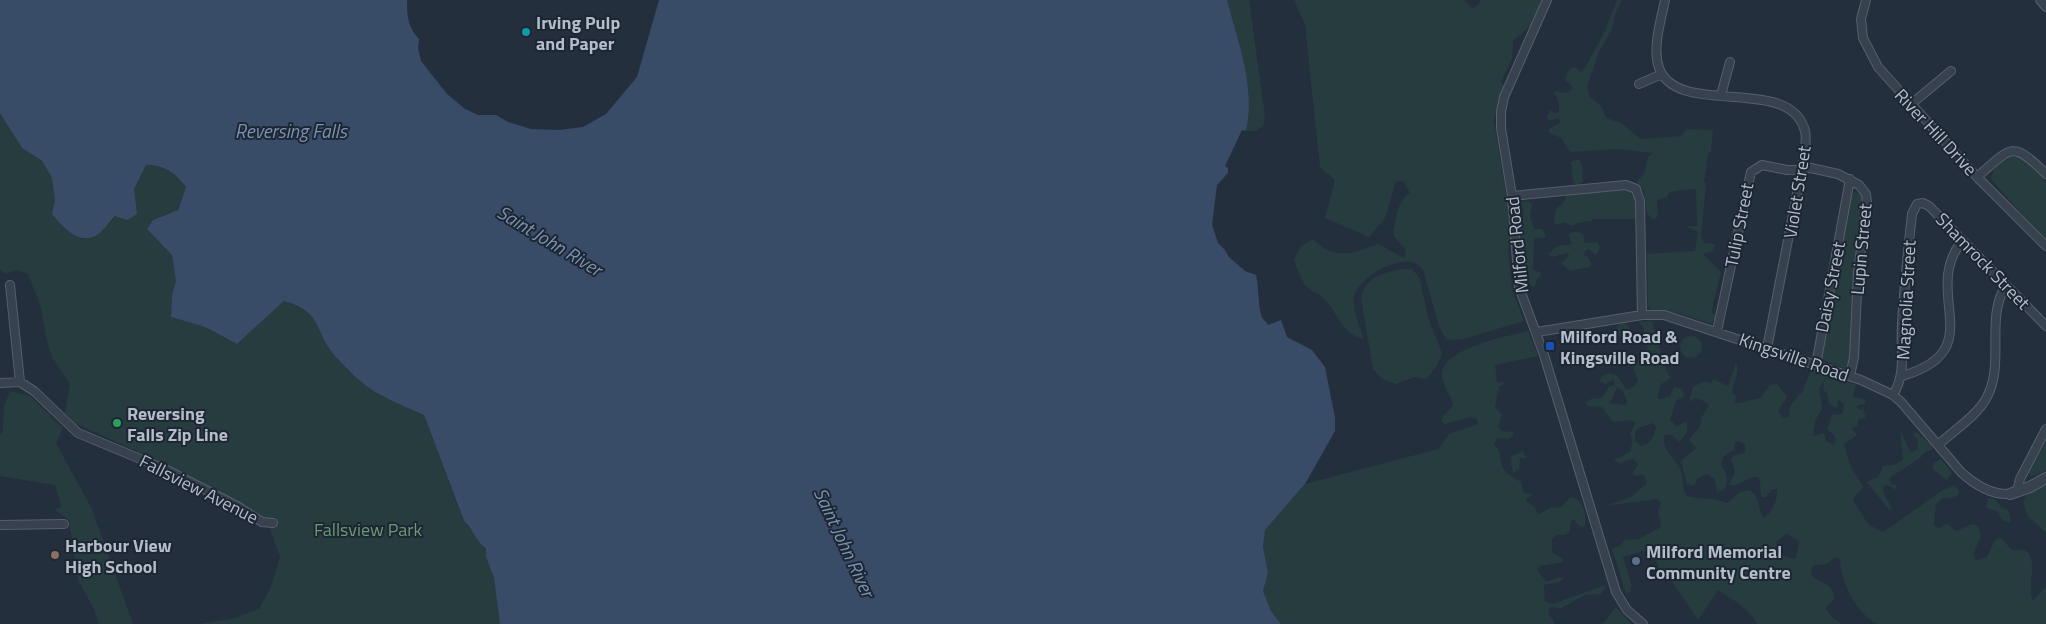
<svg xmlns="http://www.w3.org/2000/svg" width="2046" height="624" viewBox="0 0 2046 624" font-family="'Titillium Web',sans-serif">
	<rect width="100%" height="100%" fill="#242f3e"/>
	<path fill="#263c3f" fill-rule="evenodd" d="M1227 0H1249L1265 116 1263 126 1256 131H1246C1256 87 1238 41 1227 0Z
		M1294 0H1464L1473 9 1480 3V0H1542L1531 25 1513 41 1512 59 1501 82 1503 85 1494 120 1508 206 1510 244 1508 248 1512 289 1524 321 1463 339 1447 340 1440 329 1423 270C1411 248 1358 275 1354 297 1352 310 1360 327 1364 339 1341 335 1337 309 1321 296 1316 292 1308 290 1305 285 1300 277 1297 268 1294 259L1301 246 1313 239C1336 261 1351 254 1378 244L1404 258 1406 250 1393 235C1396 219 1396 203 1410 193L1403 181H1396L1385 218 1369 237 1325 218 1335 180 1320 167 1305 25Z
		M1617 0H1622L1615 14 1612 29 1599 52 1587 87 1590 97 1601 106 1606 118 1621 123 1641 139 1681 136 1686 129 1713 130 1711 152H1708L1704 182 1706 183 1701 237 1704 243 1715 244 1713 251 1703 254 1721 272 1711 313 1717 315 1712 324 1677 313 1651 310 1648 305 1647 254 1695 251 1698 232 1685 226H1697L1696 190 1691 189 1669 192 1667 197 1657 200 1658 216 1653 220 1647 213 1644 191 1637 182 1645 172 1648 157 1653 153 1620 149 1570 152 1561 138 1552 134 1548 130 1561 122 1558 118 1549 121 1547 117 1550 110 1554 113 1559 112V102L1553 91 1566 93 1572 90 1571 85 1565 80C1566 74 1569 68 1575 67L1581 72 1585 68 1604 33Z
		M0 113 22 148 42 161 52 178 61 224C67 229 75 238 84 239 100 239 122 208 134 197V189L146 165C165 165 174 173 186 187L177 210 153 220 147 229 172 254 176 281 172 295 171 317 205 327 237 344 284 301C329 316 312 333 338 359 350 371 365 387 379 394 394 402 409 408 424 415L463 520C473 528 475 542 486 548V557L494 578 500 624H198L232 619 259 609 271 587 280 557 267 521 143 454 77 424 65 413 70 384 52 357 46 338 41 307 28 274 16 270 6 274 0 270Z
		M2017 156 2025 160 2046 181V242L1991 179C1993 167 2005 156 2017 156Z
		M1579 159 1582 165 1583 182 1576 185 1573 182 1571 162Z
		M1625 190C1639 194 1635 208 1636 219H1592V221L1578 223 1572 226 1565 222 1556 225 1554 222 1556 209 1563 203 1567 194Z
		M1854 192 1861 194 1864 199 1851 359 1847 370 1821 359 1851 195Z
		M1528 201 1532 205 1530 216 1534 229H1542L1546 235 1544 238H1536L1534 240 1533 270 1540 272 1541 276 1537 279 1535 286 1532 287C1522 276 1516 225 1524 214L1521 202Z
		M1576 231 1583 234 1585 243 1597 242 1600 247 1596 255 1589 249 1585 251 1584 256 1588 257 1591 263 1590 267 1570 271 1561 263 1569 256 1568 253 1552 257 1548 254 1557 246 1572 244 1568 234Z
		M1404 269H1412L1420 279 1428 317 1442 353 1437 365 1427 379 1414 377 1396 384 1382 379 1373 369 1361 298C1365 277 1385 272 1404 269Z
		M1652 321 1665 368 1671 378 1660 385 1657 398 1661 399 1670 396 1674 387 1681 388 1685 395 1676 401 1670 420 1677 426 1687 421V432L1679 442C1674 437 1671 432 1664 436 1662 452 1676 458 1681 471 1685 481 1680 487 1687 496 1700 500 1715 497 1727 503L1740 492 1750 490C1763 500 1756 508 1764 518 1773 511 1778 499 1777 489H1772L1766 497H1761L1760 480 1758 477C1746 476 1741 487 1729 485L1735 472 1731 459 1735 455 1745 453V445L1739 441 1735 442 1734 450C1727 454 1721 456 1721 466 1728 474 1730 480 1723 491L1717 492 1714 478 1707 474 1698 478 1694 486 1687 484 1681 461 1696 448 1689 440 1700 426 1701 418 1709 406 1706 402 1695 398 1689 402 1693 387 1704 381 1711 384 1713 379 1728 386 1736 363C1741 374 1731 383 1733 394L1736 396 1735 403C1744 403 1751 399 1760 398L1770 385 1777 384 1787 397 1778 411 1782 417 1786 418 1789 416 1790 406 1802 392 1812 369 1856 385 1853 396 1866 400 1865 404 1859 405 1856 407 1861 410 1863 406 1864 413 1866 412 1865 418 1859 419 1857 424 1859 426 1852 428 1857 435 1844 444 1851 468 1864 487 1856 494 1853 501 1869 525 1883 532 1943 490 1955 485 1959 490 1958 495 1951 498H1943L1936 504 1934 525 1939 528 1947 524 1956 531 1973 524 1978 526 1981 536 1973 554 1976 560 1987 557 1995 540 2001 538 2012 550C2016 551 2020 549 2024 550 2040 556 2026 588 2033 601L2046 586V624H1877C1857 614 1841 583 1840 560L1836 557 1826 564 1813 566 1811 574C1819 586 1835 581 1834 600L1825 608 1833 618 1842 624H1757C1750 609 1732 599 1718 590L1698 620 1663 568 1659 570 1652 548 1623 557 1632 586 1630 587 1631 591 1626 594 1612 549 1621 545 1624 540 1638 539 1661 527 1658 511 1661 503 1657 499 1606 506 1631 497 1647 483 1644 475 1635 476 1632 473 1638 465 1635 460 1630 459 1620 464 1614 460 1630 452 1633 439 1630 434 1635 423 1632 420 1613 422 1602 407 1588 406 1585 403 1591 399 1602 398 1609 387 1614 385V379L1605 384 1600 381 1602 376C1616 368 1621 381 1626 390L1634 387 1638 380 1633 368 1648 348 1644 340V329L1639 322ZM1824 381 1823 389 1827 394 1829 404 1837 408 1838 400 1844 405 1842 414 1832 415 1827 429 1834 435 1836 441 1834 444 1826 441 1824 433 1813 436 1815 421 1822 408 1819 389ZM1617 387 1623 391 1627 401 1625 405 1610 403ZM1653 423 1656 427C1654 436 1651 444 1641 446L1635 440V432L1639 428ZM1786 534 1793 537 1799 542 1796 558 1793 559 1784 556 1776 542Z
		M1616 330a7 7 0 1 1 14 0a7 7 0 1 1-14 0Z
		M1528 331 1538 356 1495 365 1497 382 1506 383 1499 387 1495 407 1502 415 1498 426 1501 431 1512 432 1514 435 1509 439 1497 438 1494 444C1500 451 1500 454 1501 462 1502 472 1515 478 1521 482L1524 493 1532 494V496L1527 498 1526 501 1535 507 1538 515 1551 507 1560 508 1571 497C1583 498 1587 516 1585 526L1581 528 1574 520H1571L1570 532 1565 535H1557L1552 539V552L1563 559V562L1540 566 1537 569 1546 582 1560 577 1564 578 1560 582 1544 585 1545 601 1552 604 1606 585 1601 594 1585 595 1561 608 1550 607 1548 614 1553 619 1555 624H1281L1271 611 1263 591 1268 573 1263 547 1265 530 1305 484 1438 449 1449 434 1478 424 1477 419 1471 417 1445 424 1441 421 1442 417 1453 406C1451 395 1443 386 1442 376 1440 348 1509 336 1528 331Z
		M1680 347a11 11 0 1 1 22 0a11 11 0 1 1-22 0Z
		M10 391 30 396 63 428 56 443 92 509 133 624H99L93 607 78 580 69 520 55 510 61 506 55 485 0 476V435L3 430 4 406Z
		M1900 430 1910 452 1917 450 1918 441 1913 434 1916 432 1931 444 1933 449 1924 453 1920 458 1889 478 1891 484 1896 485 1897 490 1887 485 1882 487C1884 498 1889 500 1892 509L1889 510 1867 482 1878 477 1883 466 1894 465 1903 460Z
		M2046 440V471L2031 477 2029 473Z
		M1523 451 1526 458H1520L1519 469 1513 474 1510 457Z
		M1941 459 1952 473 1947 480 1933 469V463Z
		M2046 484V533L2028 516 2023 502 2027 495Z
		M1988 498 1995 499 2001 507 2009 511 2011 523 2002 520 1997 511 1986 508Z
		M1616 607 1631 624H1598L1604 623Z"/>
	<path fill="#394c67" d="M0 0H407C407 17 408 27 419 39L418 48 421 61 447 94 465 109 478 115H496L508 122 531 129 559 130 583 127 606 114 637 77 659 0H1227C1238 42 1256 87 1246 131L1242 130 1225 166 1228 168V173L1217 185 1212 225 1218 243 1225 250 1229 257 1245 271 1256 275C1259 287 1258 312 1263 319 1264 321 1267 322 1268 325L1281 320 1287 337 1312 350 1325 367 1335 418V431L1305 484 1265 530 1263 547 1268 573 1263 591 1271 611 1281 624H500L494 578 486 557V548C475 542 473 528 464 521L424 415C409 408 393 402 379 394 365 387 349 371 338 359 313 334 326 313 284 301L237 344 205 327 171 317 172 295 176 281 172 255 147 229 153 220 178 210 186 187C175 173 165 165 146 165L134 189 137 214 127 220 115 216C109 222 102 233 95 236 78 245 62 226 52 214L55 200 52 178 42 161 22 148 0 113Z"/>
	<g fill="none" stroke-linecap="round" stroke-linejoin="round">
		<g stroke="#565f6c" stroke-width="10">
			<path id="minor" d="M1547 0 1504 97 1501 112V128L1512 196 1519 287 1544 355 1616 592 1627 610 1643 624
				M1665 0C1661 20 1652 48 1659 68 1678 119 1790 73 1805 131 1807 139 1805 149 1804 158L1767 348
				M1866 0 1861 19 1863 38 1878 67 1977 177 2046 246
				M2040 0 2046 7
				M1639 84 1662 74
				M1721 95 1730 62
				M1910 105 1951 71
				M1977 177C2011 148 2011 139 2046 174
				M1512 196 1626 185 1636 189 1640 201 1642 315
				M10 285 20 382
				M1717 331 1751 172 1762 165 1787 170 1811 168 1838 174 1859 185 1866 194 1867 203 1858 272 1854 357 1850 376
				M1537 332 1642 315H1664L1861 380 1893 395 1901 402 1961 472C1975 485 1991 495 2010 494
				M1816 365 1850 179
				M1902 376C1992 350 1920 293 1962 241
				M0 383 20 382 34 391 78 433 167 470 237 506 262 522 273 523
				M1893 395C1907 372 1900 350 1902 324 1904 287 1908 250 1912 214L1917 204 1923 203 1929 206 2046 326
				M1938 445C1954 430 1977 416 1987 397 2005 363 1985 318 2006 285
				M2017 492 2020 479 2046 429
				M0 525 64 524"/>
		</g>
		<g stroke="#565f6c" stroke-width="12">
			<path id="tertiary" d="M2010 494 2030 487 2046 478"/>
		</g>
		<use href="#minor" stroke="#38414e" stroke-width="8"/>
		<use href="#tertiary" stroke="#38414e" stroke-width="10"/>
	</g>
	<circle fill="#0f9aa8" stroke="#1d2633" stroke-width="2" cx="526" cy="32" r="5"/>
	<rect fill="#1a4fb4" stroke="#1d2633" stroke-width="2" x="1545" y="341" width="10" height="10" rx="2.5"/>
	<circle fill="#2e9e5b" stroke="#1d2633" stroke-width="2" cx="117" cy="423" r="5"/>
	<circle fill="#8d6e63" stroke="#1d2633" stroke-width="2" cx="55" cy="555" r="5"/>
	<circle fill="#5c6f8a" stroke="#1d2633" stroke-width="2" cx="1636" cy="561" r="5"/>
	<g text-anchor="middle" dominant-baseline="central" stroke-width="4" stroke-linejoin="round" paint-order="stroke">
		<g font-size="18" font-weight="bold" fill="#b4bcc9" stroke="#1d2633" text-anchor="start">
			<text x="536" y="22">Irving Pulp<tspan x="536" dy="21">and Paper</tspan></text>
			<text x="1560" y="336">Milford Road &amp;<tspan x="1560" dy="21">Kingsville Road</tspan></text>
			<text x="127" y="413">Reversing<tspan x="127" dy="21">Falls Zip Line</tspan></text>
			<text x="65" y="545">Harbour View<tspan x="65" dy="21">High School</tspan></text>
			<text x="1646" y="551">Milford Memorial<tspan x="1646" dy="21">Community Centre</tspan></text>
		</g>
		<g font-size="18" fill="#b4bcc9" stroke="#1d2633">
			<text transform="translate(1936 132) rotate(47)">River Hill Drive</text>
			<text transform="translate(1797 192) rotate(-81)">Violet Street</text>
			<text transform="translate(1739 225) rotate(-79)">Tulip Street</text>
			<text transform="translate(1517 245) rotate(-96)">Milford Road</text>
			<text transform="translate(1861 249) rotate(-85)">Lupin Street</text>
			<text transform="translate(1983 261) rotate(46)">Shamrock Street</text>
			<text transform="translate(1830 287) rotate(-79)">Daisy Street</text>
			<text transform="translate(1906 300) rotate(-87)">Magnolia Street</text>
			<text transform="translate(1794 357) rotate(19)">Kingsville Road</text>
			<text transform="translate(199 489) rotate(27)">Fallsview Avenue</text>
		</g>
		<g font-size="18" fill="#6b9a76" stroke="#1d2633">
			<text x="368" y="529">Fallsview Park</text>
		</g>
		<g font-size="19" font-style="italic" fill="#7c92b1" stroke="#1d2633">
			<text x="291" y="130">Reversing Falls</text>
			<text transform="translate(550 240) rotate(31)">Saint John River</text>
			<text transform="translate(845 542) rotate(65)">Saint John River</text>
		</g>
	</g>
</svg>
